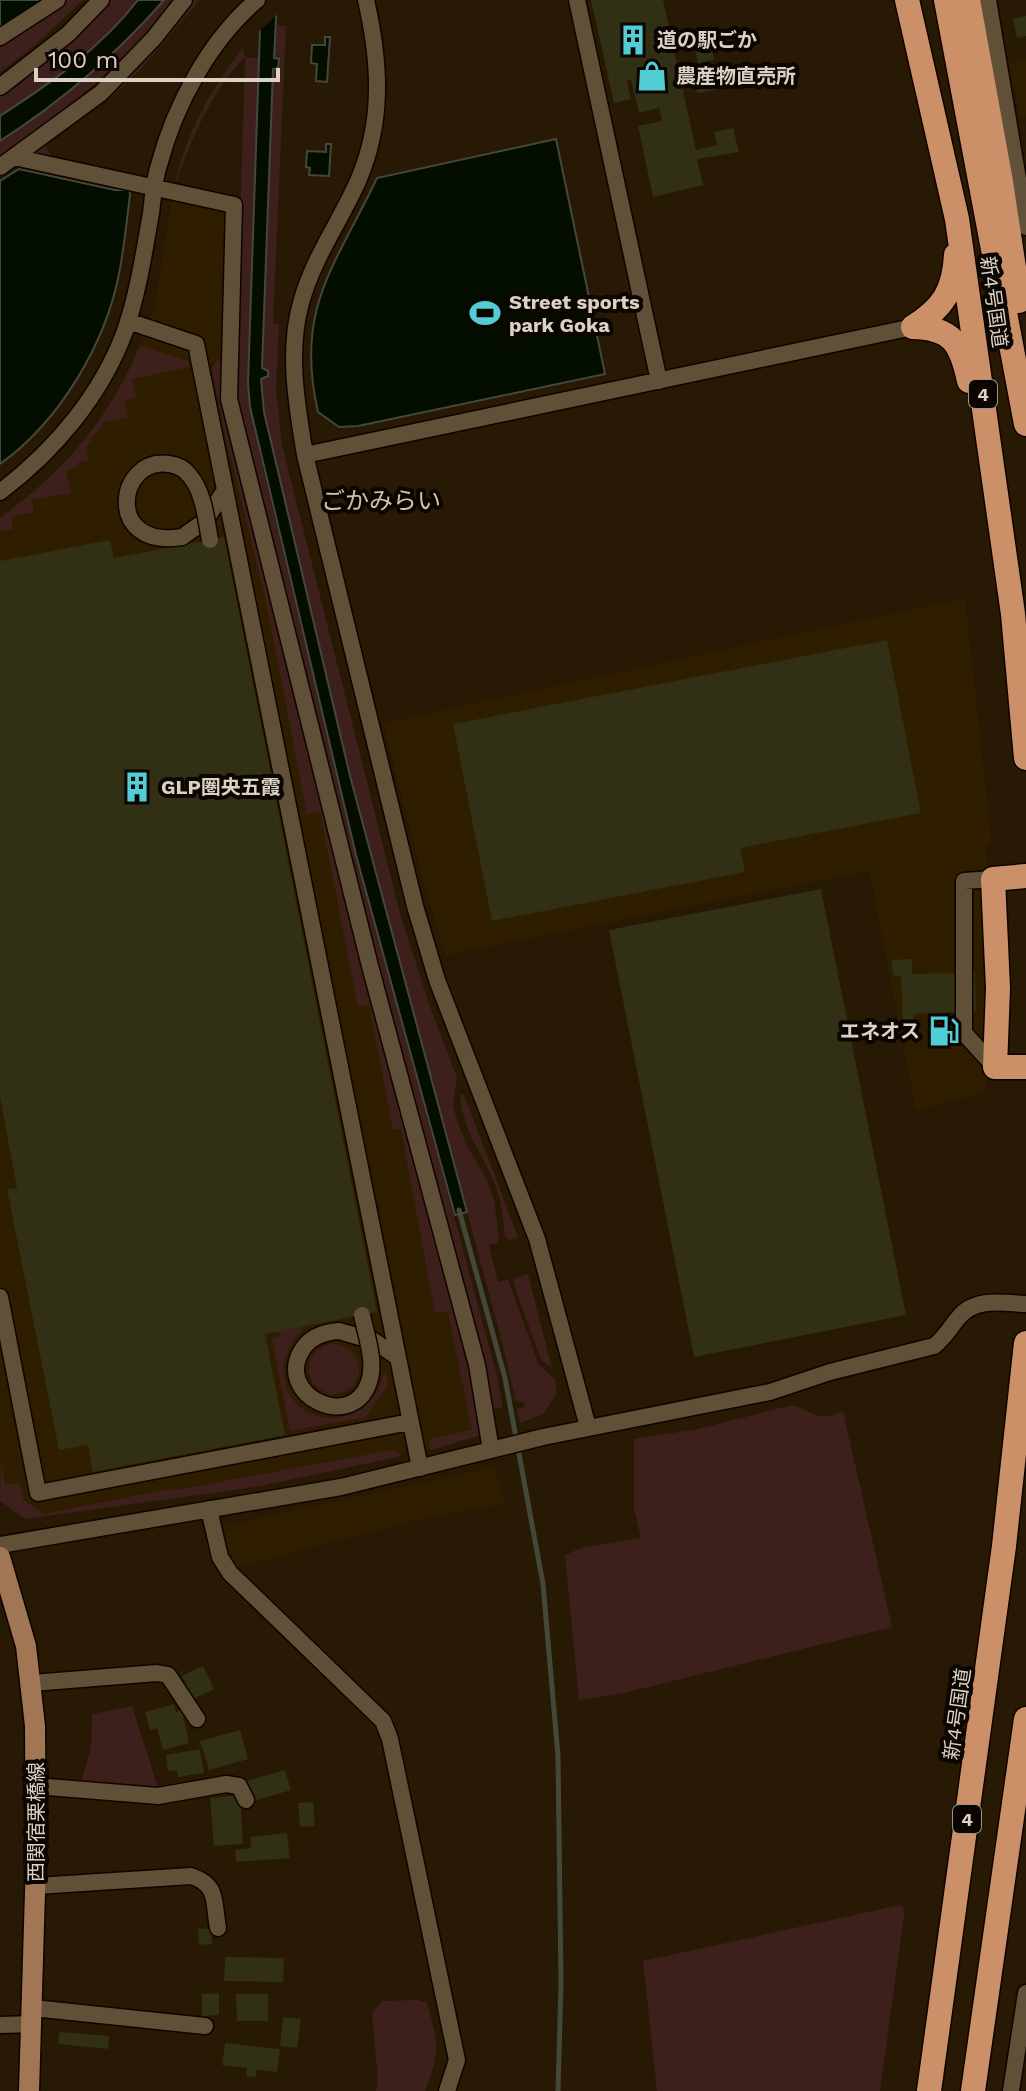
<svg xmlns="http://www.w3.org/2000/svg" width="1026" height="2091" viewBox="0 0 1026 2091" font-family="'Work Sans','Noto Sans JP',sans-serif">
	<rect width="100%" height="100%" fill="#271903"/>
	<path fill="#2f1d00" d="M1026 59V118L1021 119 1008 65Z
		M172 197 229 209 222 401 484 1434 441 1447 261 1486 25 1519 0 1501V518L52 478 76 452 105 412 127 376 155 306Z
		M965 598 992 845 986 846 990 969 986 1092 916 1110 869 871 445 955 420 870 383 723Z
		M494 1467 505 1504 424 1518 234 1568 226 1556 222 1526Z"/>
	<path fill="#3d201c" d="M66 0H83L32 48 0 72V46Z
		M110 0H138C101 48 51 83 0 116V95L48 60Z
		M164 0H176C124 65 68 109 0 156V141C64 100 114 57 164 0Z
		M191 0H200L141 69 112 96 45 146 55 161 33 156 31 152Z
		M276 25 286 26 273 323 279 324 276 389 282 445 401 917 429 1004 457 1078 453 1105 457 1121 467 1146 486 1178 494 1200 499 1239 497 1243 489 1245 498 1282 508 1280 539 1365 555 1379 557 1393 543 1414 520 1423 517 1409 525 1407 524 1402 516 1401 502 1342 350 776 264 412 261 379 265 376 262 368 273 68 279 59H274Z
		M243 48 245 57C209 94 192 139 174 187 186 134 210 90 243 48Z
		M245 58H258L260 64 248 383 261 460 356 855 496 1372 503 1407 490 1410 370 948 235 396Z
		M140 346 188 361 189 367 132 379 136 397 124 400 128 417 104 422 86 447 89 460 77 463 78 467 66 470 71 493 32 500 34 512 11 517 13 529 0 531V518C66 469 107 422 140 346Z
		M216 361H224L473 1367 484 1434 431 1450 429 1439 472 1430 448 1311 435 1313 401 1129 393 1130 369 1005 358 1006 320 812 307 814 266 601 225 435 212 369Z
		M460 1095H464L518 1237 509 1240 505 1236C503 1217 501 1197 493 1179 479 1148 463 1131 460 1095Z
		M528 1274 552 1368 541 1360 513 1282 515 1278Z
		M302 1326 303 1330C291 1340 285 1353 284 1368 282 1429 367 1438 383 1375L387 1374 388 1386 366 1417 290 1431 272 1339 281 1337 279 1331Z
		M309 1369a25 25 0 1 1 50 0a25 25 0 1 1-50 0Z
		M792 1405C815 1412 817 1423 843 1411L892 1627 624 1693 579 1700 565 1555 581 1548 641 1538 634 1509V1439L698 1429Z
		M393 1450 402 1456 261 1486 25 1519 0 1501 1 1457 5 1485 20 1483 23 1499 43 1514 174 1488 175 1490Z
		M132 1706 159 1791 80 1786 91 1747 92 1714Z
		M900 1905 905 1909 880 2091H657L643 1961Z
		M417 2000 427 2003C438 2045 441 2049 425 2091H376L378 2079 372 2014 382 2001Z"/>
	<path fill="#040e00" stroke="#44483b" stroke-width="2" d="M0 0H44L0 29Z
		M138 0H164C115 56 62 101 0 141V116C51 83 101 48 138 0Z
		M261 0H277L274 58 279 59 278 68 273 69 262 368 268 371V376L261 379 264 412 350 776 467 1212 455 1215 356 855 250 407 248 383Z
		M325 37H330L327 82 316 81 317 64 311 63 312 45H325Z
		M556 139 605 374 358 426 339 427 318 412C294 308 336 265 377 178Z
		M326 144H331L329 176 309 175 310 168 306 167 307 151 326 152Z
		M19 169 115 190H129L130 194C127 220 124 248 119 274 105 345 59 422 0 464V181Z"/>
	<path fill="#271903" d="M257 0H281L280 12 255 35Z"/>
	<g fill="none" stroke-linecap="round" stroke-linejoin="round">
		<path stroke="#44483b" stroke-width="5" d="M459 1210 505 1378 543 1584 558 1756 561 1983 558 2091"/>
	</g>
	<path fill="#312f14" d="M591 0H663L696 150 717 145 714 132 733 128 739 152 697 159 703 185 653 197 638 126 662 121 659 108 639 113 631 80 627 81 631 99 614 103Z
		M1026 16V36L1017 38 1013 19Z
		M711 44 714 60 698 63 695 48Z
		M715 70 719 89 697 93 693 75Z
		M224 537 377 1312 265 1334 285 1435 93 1472 88 1445 59 1450 7 1189 17 1188 0 1097V561L110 540 114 558Z
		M887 640 921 813 740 848 745 872 492 921 453 724Z
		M821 889 906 1315 694 1357 609 930Z
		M912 959V974L975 973 976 1011 913 1014 914 1023H903L901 976H894L891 960Z
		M203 1666 214 1689 193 1699 182 1676Z
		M174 1704 176 1712 182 1710 189 1743 163 1750 157 1728 150 1730 145 1712Z
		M240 1730 248 1759 209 1770 200 1741Z
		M200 1749 204 1773 178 1777 177 1770 168 1771 166 1755Z
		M285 1770 291 1790 254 1801 253 1795 248 1796 244 1782Z
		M240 1795 243 1844 214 1846 210 1798Z
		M313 1802 315 1826 300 1827 298 1803Z
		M287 1833 290 1858 236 1862 235 1850 251 1848 250 1837Z
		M211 1928 212 1944 199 1945 198 1929Z
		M225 1957 284 1958 283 1982 224 1981Z
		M219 1993V2015L202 2016V1994Z
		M236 1994H268V2021H237Z
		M283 2017 301 2019 297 2048 280 2046Z
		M59 2032 109 2036 108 2049 58 2044Z
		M225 2043 280 2049 277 2072 257 2070 256 2077 246 2076 247 2068 222 2065Z"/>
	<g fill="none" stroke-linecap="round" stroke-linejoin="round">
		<g stroke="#0f0400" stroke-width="19">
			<path id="minor" d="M366 0C380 62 384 121 358 181 340 222 313 258 301 303 287 352 297 406 305 455L415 906 437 980 537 1239 588 1427
				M577 0 659 381
				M988 0 1026 227
				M0 37 57 0
				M0 87 68 34 101 0
				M14 157 234 205 229 399 370 966 477 1365 491 1450
				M0 167 101 93 154 38 184 0
				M128 321 196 344 420 1468
				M305 455 913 327
				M0 492C54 451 101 396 125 331 138 293 144 253 151 213 153 197 154 180 159 165 175 105 209 41 257 0
				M182 537 205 521 225 490
				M993 879 964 881V1033L995 1067
				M0 1297 38 1493 410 1422
				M339 1331 374 1341 397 1357
				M209 1509 220 1557 230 1573 383 1721 390 1739 457 2060 447 2091
				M0 1545 341 1487 543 1437 770 1392 830 1372 934 1346C946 1337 950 1327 959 1317 975 1297 1003 1303 1026 1304
				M32 1683 157 1673 168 1675 197 1719
				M36 1786 158 1796 226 1784 239 1786 246 1800
				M36 1886 191 1876C219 1885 213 1902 218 1928
				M33 2008 205 2026
				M0 2025 33 2024
				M1011 2091 1026 1993"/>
		</g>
		<g stroke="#0f0400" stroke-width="23">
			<path id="major" d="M0 1557 26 1646 35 1726 36 1859 29 2091"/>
		</g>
		<g stroke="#0f0400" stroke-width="27">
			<path id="highway" d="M907 0 957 219 1013 614 1026 758
				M946 0 1026 424
				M968 0 1001 182 1019 301
				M913 327C953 328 961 344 969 381
				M913 327C943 308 954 291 956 255
				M1026 876 993 879 998 988 995 1067H1026
				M929 2091 1004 1546 1026 1343
				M973 2091 1026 1719"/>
		</g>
		<use href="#minor" stroke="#5f5037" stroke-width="16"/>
		<use href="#major" stroke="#a07655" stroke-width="20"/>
		<use href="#highway" stroke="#cc9069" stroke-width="24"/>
		<g stroke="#0f0400" stroke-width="19" stroke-linecap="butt">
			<path id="minor-bridge" d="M182 537C104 550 117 456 169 464 177 465 185 469 190 476 204 493 206 519 210 540
				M339 1331C324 1332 310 1337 302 1350 274 1395 352 1433 369 1382 376 1362 366 1335 362 1315"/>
		</g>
		<use href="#minor-bridge" stroke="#5f5037" stroke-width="16"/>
	</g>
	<defs>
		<g id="building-bare" transform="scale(2.4)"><path d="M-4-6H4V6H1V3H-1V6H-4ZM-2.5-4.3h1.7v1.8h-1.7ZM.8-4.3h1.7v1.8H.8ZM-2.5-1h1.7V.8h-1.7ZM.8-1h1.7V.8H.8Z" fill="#52ccd5" stroke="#0b0601" stroke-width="2.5" paint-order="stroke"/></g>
		<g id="shop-bare" transform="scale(2.4)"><path d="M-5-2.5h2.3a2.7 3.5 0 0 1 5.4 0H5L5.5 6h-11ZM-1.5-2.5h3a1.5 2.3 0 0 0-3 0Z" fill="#52ccd5" stroke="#0b0601" stroke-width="2.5" paint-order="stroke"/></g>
		<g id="stadium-bare" transform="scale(2.4)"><path d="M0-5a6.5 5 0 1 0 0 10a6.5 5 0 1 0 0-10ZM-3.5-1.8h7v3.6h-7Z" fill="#52ccd5" stroke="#0b0601" stroke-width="2.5" paint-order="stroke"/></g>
		<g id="fuel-bare" transform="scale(2.4)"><path d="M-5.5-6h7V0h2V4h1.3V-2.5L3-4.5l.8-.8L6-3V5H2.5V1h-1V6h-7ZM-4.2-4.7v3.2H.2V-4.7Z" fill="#52ccd5" stroke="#0b0601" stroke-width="2.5" paint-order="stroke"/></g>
	</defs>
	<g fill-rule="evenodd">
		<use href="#building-bare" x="633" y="40"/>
		<use href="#shop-bare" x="652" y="76"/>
		<use href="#stadium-bare" x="485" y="313"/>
		<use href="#building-bare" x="137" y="787"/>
		<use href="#fuel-bare" x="944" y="1031"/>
	</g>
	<g text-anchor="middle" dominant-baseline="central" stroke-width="8" stroke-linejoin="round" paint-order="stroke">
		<g fill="#0b0601" stroke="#9d948a" stroke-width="2">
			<rect x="969" y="380" width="28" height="28" rx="6"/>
			<rect x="953" y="1805" width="28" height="28" rx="6"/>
		</g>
		<g font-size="18" font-weight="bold" fill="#dbd1c4">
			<text x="983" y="394">4</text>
			<text x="967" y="1819">4</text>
		</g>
		<g font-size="20" font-weight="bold" fill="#dbd1c4" stroke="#0b0601" text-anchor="start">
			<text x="657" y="40">道の駅ごか</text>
			<text x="676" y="76">農産物直売所</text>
			<text x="509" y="302">Street sports<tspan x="509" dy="23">park Goka</tspan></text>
			<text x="161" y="787">GLP圏央五霞</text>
			<text x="920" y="1031" text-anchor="end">エネオス</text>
		</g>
		<g font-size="20" fill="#dbd1c4" stroke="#0b0601">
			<text transform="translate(994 302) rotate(82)">新4号国道</text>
			<text transform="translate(957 1714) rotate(-82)">新4号国道</text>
			<text transform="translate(36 1822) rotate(-90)">西関宿栗橋線</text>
		</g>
		<g font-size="24" fill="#d4c2a6" stroke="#0b0601">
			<text x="381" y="501">ごかみらい</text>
		</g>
	</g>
	<path d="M36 68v12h242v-12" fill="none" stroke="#dbd1c4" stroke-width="4"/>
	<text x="48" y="68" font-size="24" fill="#dbd1c4" stroke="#0b0601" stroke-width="6" paint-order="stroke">100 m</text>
</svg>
